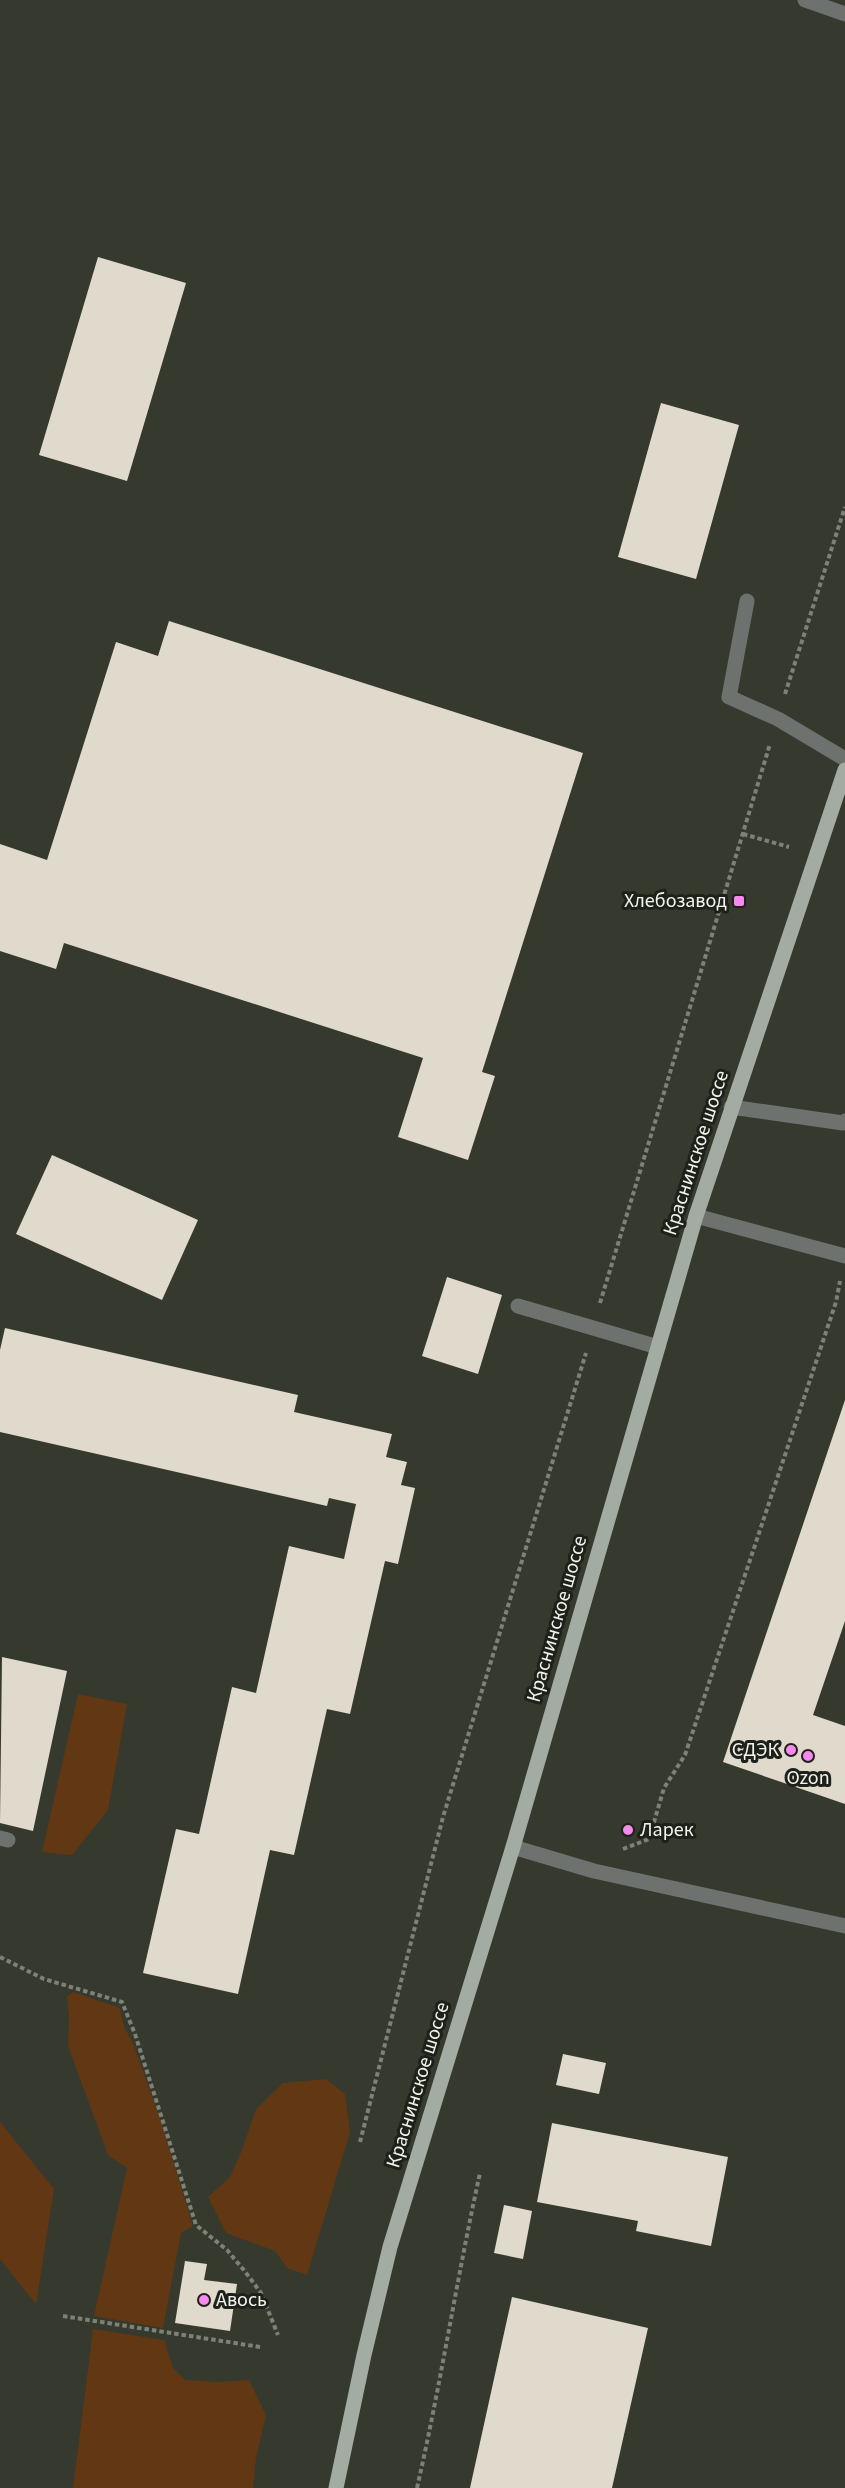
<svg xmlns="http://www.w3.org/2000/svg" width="845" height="2488" viewBox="0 0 845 2488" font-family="'Source Sans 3',sans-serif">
	<rect width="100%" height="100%" fill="#36392d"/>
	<path fill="#613813" d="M78 1694 127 1704 108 1810 72 1855 42 1852Z
		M73 1992 120 2008 124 2027 133 2043 160 2119 193 2226 181 2233 163 2328 94 2316 127 2168 108 2155 68 2046 69 2016 67 1997Z
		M326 2079 345 2094 350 2132 307 2275 287 2268 275 2251 226 2233 208 2197 230 2177 242 2150 256 2109 283 2083Z
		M0 2122 54 2189 36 2304 0 2259Z
		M93 2329 164 2340 173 2368 185 2380 220 2382 249 2380 266 2415 256 2458 253 2488H73Z"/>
	<path fill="#e0dacc" d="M98 257 186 283 127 481 39 455Z
		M661 403 739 425 696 579 618 557Z
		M169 621 583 753 482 1072 495 1076 468 1160 398 1137 423 1058 64 943 56 969 0 951V844L47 860 116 642 158 656Z
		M52 1155 198 1220 162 1300 16 1234Z
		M447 1277 502 1295 478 1374 422 1356Z
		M5 1328 298 1395 294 1412 392 1434 386 1457 407 1462 401 1485 415 1488 398 1564 385 1561 350 1714 327 1709 294 1855 270 1850 238 1994 143 1973 176 1829 199 1834 232 1687 256 1693 289 1546 344 1559 356 1504 329 1498 327 1506 0 1432V1350Z
		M845 1400V1621L813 1715 845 1726V1804L723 1762Z
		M2 1657 67 1671 33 1831 0 1823Z
		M563 2054 606 2063 599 2094 556 2085Z
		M552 2123 728 2157 711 2246 636 2231 638 2221 537 2202Z
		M504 2205 532 2211 523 2259 494 2253Z
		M185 2261 207 2264 204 2280 237 2284 230 2331 175 2323Z
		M512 2297 648 2328 612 2488H470Z"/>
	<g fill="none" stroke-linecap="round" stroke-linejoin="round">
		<path stroke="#7e8176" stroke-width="4" stroke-dasharray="4.5 3" stroke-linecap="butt" d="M785 694 845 507
			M743 834 789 847
			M600 1303 770 744
			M623 1849 649 1839 664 1788 685 1755 836 1302 840 1281
			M0 1957 44 1979 122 2002 135 2034 196 2225 227 2250 243 2269 261 2293 278 2335
			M360 2142 443 1817 586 1353
			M63 2316 260 2347
			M417 2488C441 2383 457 2277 480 2173"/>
		<path stroke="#6d726e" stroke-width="15" d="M805 0 845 14
			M747 601 729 697 778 719 845 759
			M731 1107 843 1123 845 1121
			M696 1216 845 1256
			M518 1306 658 1347
			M0 1838 8 1840
			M513 1847 594 1871 845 1926"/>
		<path stroke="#a2aca3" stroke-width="15" d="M336 2488 364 2355 390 2247 513 1847 696 1216 845 770"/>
	</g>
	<g fill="#f689ee" stroke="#1e201a" stroke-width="2">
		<rect x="733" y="895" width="12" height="12" rx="3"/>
		<circle cx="791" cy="1750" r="6"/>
		<circle cx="808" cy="1756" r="6"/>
		<circle cx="628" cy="1830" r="6"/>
		<circle cx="204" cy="2300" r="6"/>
	</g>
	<g text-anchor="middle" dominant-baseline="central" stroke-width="6" stroke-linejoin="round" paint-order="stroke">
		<g font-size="20" fill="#f1f3ec" stroke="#1e201a" text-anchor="end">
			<text x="727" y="901">Хлебозавод</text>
			<text x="779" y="1750">СДЭК</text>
			<text x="808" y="1778" text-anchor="middle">Ozon</text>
			<text x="640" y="1830" text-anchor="start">Ларек</text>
			<text x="216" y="2300" text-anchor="start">Авось</text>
		</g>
		<g font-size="20" fill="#f1f3ec" stroke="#1e201a">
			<text transform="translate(696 1153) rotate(-72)">Краснинское шоссе</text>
			<text transform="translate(557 1619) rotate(-74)">Краснинское шоссе</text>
			<text transform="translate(418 2085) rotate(-73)">Краснинское шоссе</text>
		</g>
	</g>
</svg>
